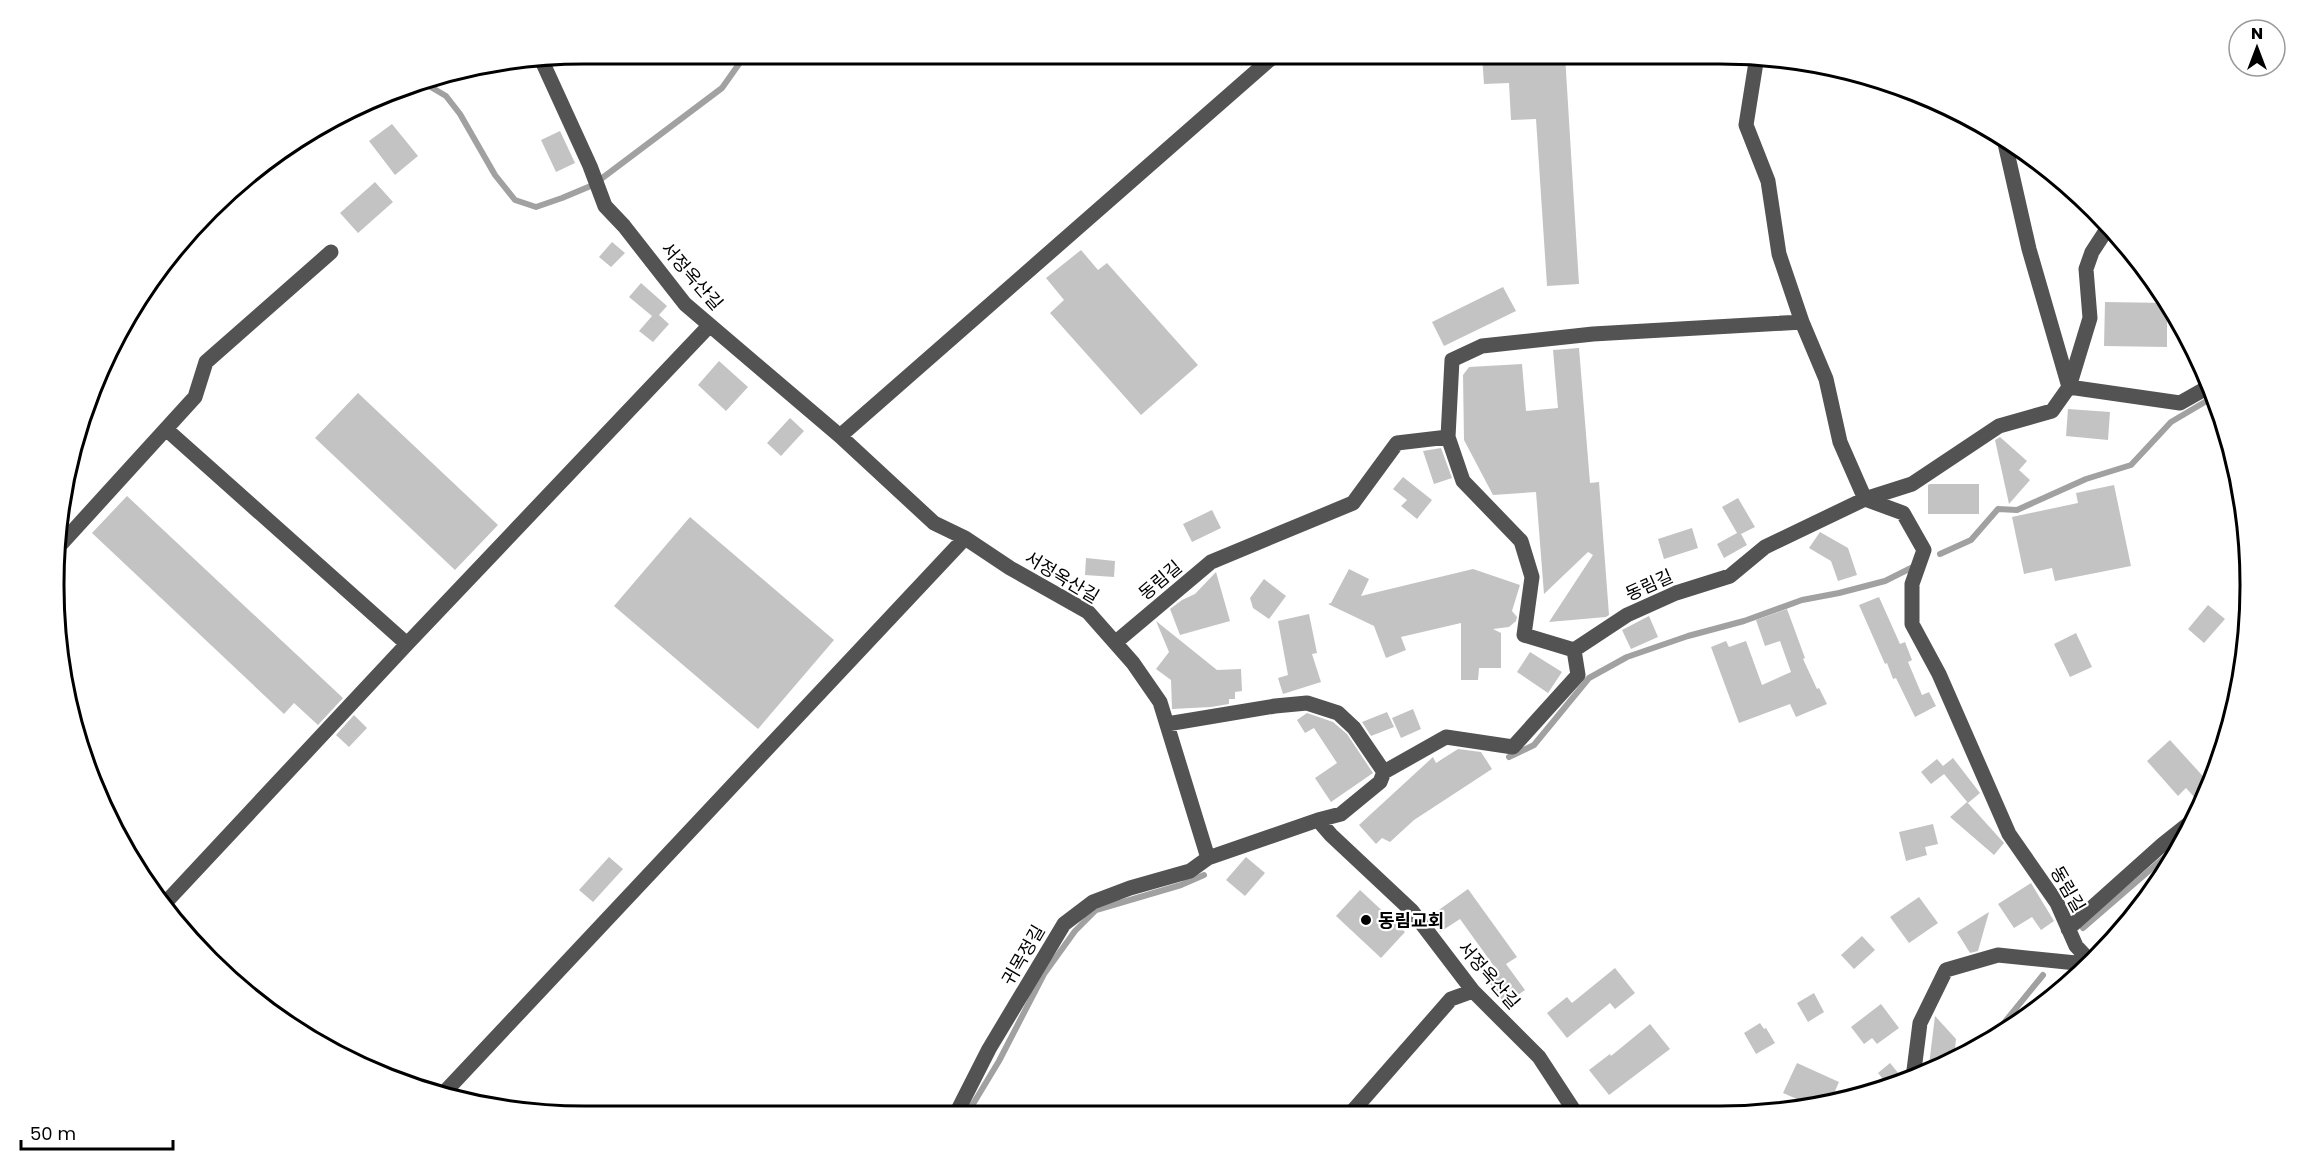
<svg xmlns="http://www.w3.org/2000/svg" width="2305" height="1170" viewBox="0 0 2305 1170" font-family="Poppins,'Noto Sans KR',sans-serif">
	<rect width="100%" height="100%" fill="#fff"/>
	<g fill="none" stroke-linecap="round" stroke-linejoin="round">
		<path stroke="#a1a1a1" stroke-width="6" d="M412 83H424L446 96 460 114 495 175 515 200 536 207 562 198 593 185 722 88 746 54
			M1940 554 1971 540 1998 509 2017 510 2086 479 2131 465 2171 422 2215 396
			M1509 757 1534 745 1589 678 1627 657 1688 636 1744 621 1802 600 1839 593 1885 581 1911 568
			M2083 928 2180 844
			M1991 1039 2043 975
			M967 1114 999 1061 1044 974 1075 931 1096 910 1181 885 1204 875"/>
	</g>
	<path fill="#c3c3c3" d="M1482 55H1565L1579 284 1547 286 1536 119 1511 120 1509 83 1484 84Z
		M392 124 418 156 395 175 369 141Z
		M560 131 575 163 556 172 541 140Z
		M375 182 393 202 358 233 340 213Z
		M612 242 625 253 611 267 599 257Z
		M1081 250 1098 270 1107 263 1198 365 1141 415 1050 313 1064 300 1046 278Z
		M641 283 667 306 659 315 669 324 653 342 639 331 652 316 629 297Z
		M1503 287 1516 311 1444 346 1432 322Z
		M2105 302 2167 303V347L2104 346Z
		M1579 348 1590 483 1599 482 1609 615 1606 617 1549 622 1593 555 1588 552 1544 594 1536 492 1493 495 1464 440 1463 375 1469 367 1522 364 1526 411 1558 408 1553 350Z
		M719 361 748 387 726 411 698 385Z
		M358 393 498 525 455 570 315 438Z
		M2068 409 2110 412 2108 440 2066 436Z
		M790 418 804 431 781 456 767 443Z
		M2000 437 2027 461 2019 470 2030 480 2009 504 1995 440Z
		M1441 448 1452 478 1434 484 1423 451Z
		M1403 477 1432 500 1417 519 1401 506 1407 500 1393 489Z
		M1930 484H1979V514H1928V485Z
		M2114 485 2131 566 2055 581 2052 568 2024 574 2012 517 2078 503 2076 493Z
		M127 496 343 698 318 725 294 703 284 714 92 533Z
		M1738 498 1755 527 1741 534 1747 545 1724 558 1717 544 1737 533 1722 507Z
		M1212 510 1221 528 1192 542 1183 524Z
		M690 517 834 640 758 729 614 606Z
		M1692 528 1698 548 1664 559 1658 539Z
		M1820 532 1848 548 1857 575 1838 581 1831 561 1809 548Z
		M1086 558 1115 561 1114 577 1085 575Z
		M1349 569 1369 579 1361 596 1473 569 1520 585 1512 611 1517 617 1516 621 1509 627 1493 629 1501 633V668H1479L1478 680H1461V623L1401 637 1406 650 1386 658 1374 626 1328 604 1331 603Z
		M1216 572 1230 621 1180 635 1170 609 1182 600 1195 594Z
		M1264 579 1286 596 1269 619 1253 608 1250 598Z
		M1879 597 1900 644 1905 642 1912 660 1908 662 1922 695 1929 692 1936 706 1915 717 1896 678 1893 679 1887 663 1885 664 1859 605Z
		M2208 605 2225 619 2204 643 2188 629Z
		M1787 609 1805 658 1803 659 1817 689 1819 688 1827 704 1796 717 1790 704 1739 723 1711 647 1726 641 1729 647 1746 641 1762 685 1791 672 1780 641 1765 646 1756 620Z
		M1309 614 1317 653 1312 654 1321 682 1283 694 1278 678 1288 675 1278 621Z
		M1649 616 1658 637 1631 649 1622 630Z
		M1156 621 1217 670 1241 669 1242 691 1235 692V699H1229V704L1211 707 1172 709 1171 680 1156 669 1169 652Z
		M2076 633 2092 667 2070 677 2054 644Z
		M1530 652 1562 672 1548 693 1517 672Z
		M1413 709 1421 729 1401 738 1392 718Z
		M1387 712 1394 727 1371 736 1362 722Z
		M1307 713 1333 722 1347 734 1373 773 1331 802 1315 778 1337 763 1314 728 1305 733 1297 720Z
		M354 715 367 728 349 747 336 735Z
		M2170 740 2210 784 2195 798 2186 788 2178 796 2147 761Z
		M1458 749 1481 752 1492 769 1414 820 1390 842 1382 838 1376 844 1359 825 1433 757 1436 763Z
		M1953 758 1980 793 1968 803 1944 774 1931 784 1921 772 1937 759 1943 766Z
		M1967 802 2004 843 1994 855 1950 817Z
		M1933 824 1938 844 1925 847 1927 855 1906 861 1899 832Z
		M609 857 623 869 593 902 579 890Z
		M1246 857 1265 873 1245 896 1226 880Z
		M2031 883 2054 921 2041 930 2032 917 2014 928 1998 904Z
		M1468 889 1517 957 1506 964 1525 990 1505 1004 1485 977 1496 969 1460 919 1440 932 1429 917Z
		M1360 890 1405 932 1381 958 1336 916Z
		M1919 897 1938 923 1909 943 1890 917Z
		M1989 912 1978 951 1970 953 1957 932Z
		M1862 936 1875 950 1854 969 1841 955Z
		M1615 968 1635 993 1615 1009 1610 1003 1567 1038 1547 1013 1567 997 1572 1003Z
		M1814 993 1824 1012 1808 1022 1797 1003Z
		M1881 1004 1899 1028 1877 1044 1872 1038 1864 1044 1851 1027Z
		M1935 1016 1956 1039 1954 1059 1928 1073Z
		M1760 1023 1764 1029 1766 1028 1775 1043 1756 1054 1744 1033Z
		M1650 1024 1670 1049 1609 1095 1589 1070 1610 1054 1611 1056Z
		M1797 1063 1839 1082 1831 1100 1820 1103 1808 1098 1806 1103 1783 1093Z
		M1890 1063 1904 1080V1081L1888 1085 1878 1073Z"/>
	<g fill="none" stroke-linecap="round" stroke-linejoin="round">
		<path stroke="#535353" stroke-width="15" d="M1757 56 1746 125 1768 181 1779 254 1802 322 1826 379 1840 442 1865 499 1912 484 1999 426 2052 411 2069 387 2090 318 2086 269 2092 252 2109 226
			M542 61 590 166 605 206 624 226 685 304 840 436 934 523 965 538 1010 568 1088 612 1133 663 1160 702 1208 858 1318 820 1331 835 1412 911 1473 991 1539 1057 1575 1112
			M2004 139 2029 249 2069 387 2180 403 2210 386
			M167 430 407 644
			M840 436 1275 55
			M1448 437 1452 360 1482 346 1593 334 1802 322
			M62 543 195 397 206 362 331 252
			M1116 642 1211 562 1353 503 1397 443 1448 437 1463 481 1521 541 1532 577 1524 635 1574 650 1627 615 1676 593 1730 576 1765 547 1865 499 1903 513 1924 550 1912 584V624L1939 674 2009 834 2057 903 2076 946 2090 961
			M1167 724 1275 706 1307 703 1338 713 1354 728 1384 772 1446 737 1513 747 1578 675 1574 650
			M1318 820 1341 814 1380 782 1384 772
			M167 901 407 644 709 326
			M2068 929 2163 844 2197 817
			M1913 1078 1920 1023 1946 970 1998 955 2086 964
			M441 1096 965 538
			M1351 1113 1451 999 1473 991
			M956 1114 989 1049 1064 924 1093 902 1130 888 1190 871 1208 858"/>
	</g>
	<circle fill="#000" stroke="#fff" stroke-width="2" cx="1366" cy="920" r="6"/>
	<g text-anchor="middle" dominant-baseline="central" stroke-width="4.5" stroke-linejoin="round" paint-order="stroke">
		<g font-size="18" fill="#000" stroke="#fff">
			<text transform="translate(692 276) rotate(49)">서정옥산길</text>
			<text transform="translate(1062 577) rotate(31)">서정옥산길</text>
			<text transform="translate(1160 580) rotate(-40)">동림길</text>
			<text transform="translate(1649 585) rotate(-24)">동림길</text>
			<text transform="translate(2068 889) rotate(60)">동림길</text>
			<text transform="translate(1023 955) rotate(-60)">귀목정길</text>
			<text transform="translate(1489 975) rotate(49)">서정옥산길</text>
		</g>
		<g font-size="18" font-weight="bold" fill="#000" stroke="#fff" text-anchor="start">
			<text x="1378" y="920">동림교회</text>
		</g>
	</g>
	<path d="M0 0H2305V1170H0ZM584 64H1720A520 520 0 0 1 2240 584V586A520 520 0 0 1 1720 1106H584A520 520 0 0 1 64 586V584A520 520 0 0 1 584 64Z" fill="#fff" fill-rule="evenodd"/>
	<path fill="none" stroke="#000" stroke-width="3" d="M584 64H1720A520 520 0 0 1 2240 584V586A520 520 0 0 1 1720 1106H584A520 520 0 0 1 64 586V584A520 520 0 0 1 584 64Z"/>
	<g transform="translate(2257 48)"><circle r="28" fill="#ffffff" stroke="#999999" stroke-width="1.5"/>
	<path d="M0-4.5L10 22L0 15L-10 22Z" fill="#000000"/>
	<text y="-9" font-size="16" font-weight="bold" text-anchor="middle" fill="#000000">N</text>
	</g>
	<path d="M21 1140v9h152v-9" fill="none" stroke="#000000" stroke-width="3"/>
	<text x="30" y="1140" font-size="18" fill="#000000" stroke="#ffffff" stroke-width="4.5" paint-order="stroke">50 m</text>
</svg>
